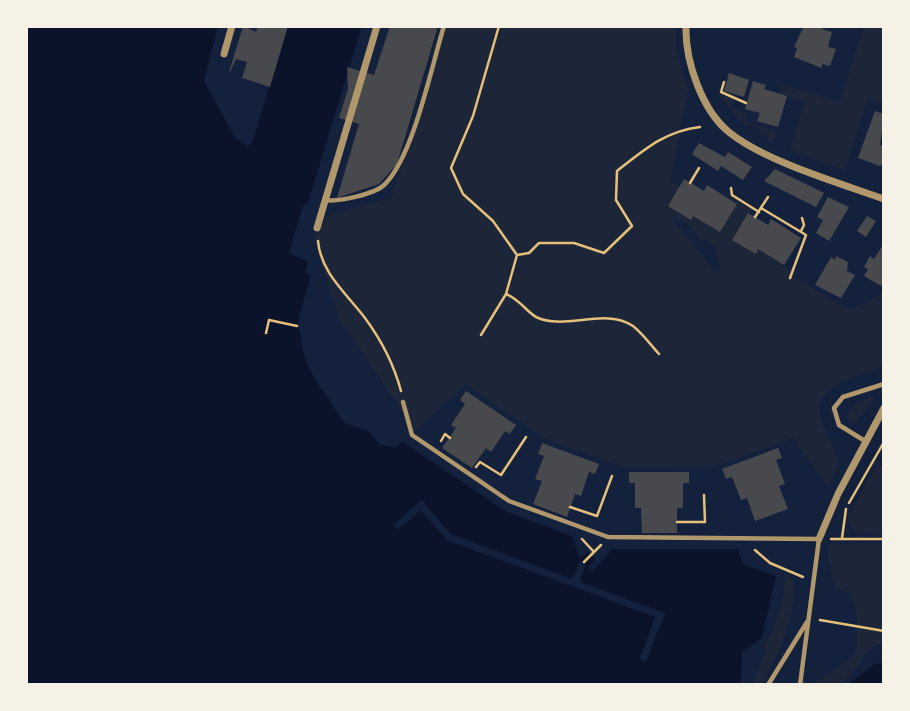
<svg xmlns="http://www.w3.org/2000/svg" width="910" height="711" viewBox="0 0 910 711" font-family="Jost,sans-serif">
	<rect width="100%" height="100%" fill="#14213d"/>
	<path fill="#1d2539" fill-rule="evenodd" d="M445 26H676L675 46 688 89 671 180 680 186 691 220 693 216 737 204 728 198 730 196 752 210 733 240 756 253 758 249 784 265 798 279 849 310 884 293V365C869 374 852 375 838 384 797 409 836 436 837 461 838 471 833 478 828 487L793 438 717 466 623 467 546 439 465 384 416 431 341 322 314 241 321 218 392 197ZM671 218 687 223 699 237 715 246 720 269 716 272Z
		M864 26H884V103L868 98 845 170 790 150 805 102 779 94 782 84 840 102Z
		M717 93 734 99 732 108 748 113 746 121 776 132 773 143 767 141 768 136 759 133 760 129 743 124Z
		M877 395 855 423 849 421 847 414 856 403Z
		M879 460V466L884 468V536L855 531 847 519Z
		M874 543 884 544V642C860 647 858 680 835 685 828 686 819 685 812 685L857 653V613L851 593 835 589 828 557 829 544Z
		M785 573 793 579C799 605 777 663 761 685H752L766 651 763 645C776 632 787 590 785 573Z"/>
	<path fill="#0b132b" d="M26 26H218L204 81 236 139 247 146 252 143 288 26H362L308 203 303 206 289 253 308 261 306 273 311 274 297 326C303 336 301 343 304 354 310 378 332 401 344 423L368 431 380 445 394 447 403 442 507 512 572 536 580 559 587 552 596 559 588 567 592 571 612 549H738L743 564 776 576 762 638 742 652 741 685H26Z
		M884 662V685H847L875 664Z"/>
	<path fill="#14213d" d="M422 500 451 534 572 579 580 561 586 563 580 582 665 613 646 662 640 659 655 617 447 540 421 510 397 530 393 525Z"/>
	<path fill="#48494c" d="M243 26 256 32 258 26H288L270 87 242 78 247 62 236 59 228 76Z
		M390 26H438L397 164 379 184 337 198 359 124 339 118 348 89 347 67 374 75Z
		M804 26H823L822 29 832 32 828 47 836 49 830 66 822 64V68L794 57 797 48 794 47Z
		M729 73 749 80 744 97 724 91Z
		M753 81 766 85 764 89 787 96 778 127 757 121 760 113 745 109Z
		M875 111 884 114 880 145 884 147V164L880 166 858 158Z
		M699 143 725 157 728 152 752 167 743 180 721 166 718 171 692 154Z
		M775 169 824 193 816 207 764 181Z
		M684 179 704 191 707 185 737 204 720 232 693 216 691 220 668 206Z
		M828 197 849 207 829 241 816 233 823 220 817 217Z
		M748 213 768 225 771 219 801 238 784 265 758 249 756 254 732 240Z
		M867 216 876 221 866 237 857 231Z
		M884 243V281L881 286 864 276 868 269 864 267 870 256 874 259Z
		M836 256 848 262 847 271 855 275 841 298 815 285 831 257 835 260Z
		M466 391 516 425 510 434 505 431 491 452 486 448 472 468 442 448 456 428 451 425 465 404 460 400Z
		M542 443 599 464 595 474 589 472 581 496 575 494 567 517 533 504 542 481 535 479 544 456 538 454Z
		M778 448 782 458 776 460 785 484 779 486 788 509 755 521 747 498 741 500 732 477 726 479 722 469Z
		M629 472H689V483H683V508H677V533H642L641 508H635V483H629Z"/>
	<g fill="none" stroke-linecap="round" stroke-linejoin="round">
		<path stroke="#e5c07b" stroke-width="2.5" d="M499 26 473 116 451 168 463 194 493 221 517 255 506 294C520 300 526 311 536 317 565 331 605 307 633 326 642 333 651 345 659 354
			M724 82 721 92 746 103
			M690 183 699 168
			M731 188 732 195 759 212
			M761 208 806 235 790 278
			M755 217 768 197
			M801 231 804 225 802 218
			M318 241C321 273 346 293 365 318 382 341 394 365 401 391
			M517 255 529 253 539 243H574L604 253 632 226 616 200 617 171C644 150 665 131 700 127
			M266 333 269 320 297 326
			M481 335 506 294
			M441 441 445 434 450 438
			M476 467 480 462 501 475 526 437
			M849 503 884 442
			M570 507 597 516 612 476
			M677 522H705L704 495
			M842 538 846 509
			M582 539 594 552
			M831 539H884
			M755 550 770 563 803 577
			M584 562 601 545
			M820 620 884 631"/>
		<path stroke="#b1986c" stroke-width="4.5" d="M325 200C339 202 377 194 386 183 414 153 431 68 444 26
			M403 402 412 435 509 501 608 537 819 539 800 685
			M865 441 839 425 834 408 843 397 884 384
			M768 685 807 622"/>
		<path stroke="#b1986c" stroke-width="7" d="M686 26C685 61 702 111 730 133 767 162 839 183 884 199
			M224 54 232 26
			M317 228 377 26
			M819 539 838 494 884 408"/>
	</g>
	<rect width="910" height="711" fill="none" stroke="#f6f1e7" stroke-width="56"/>
</svg>
